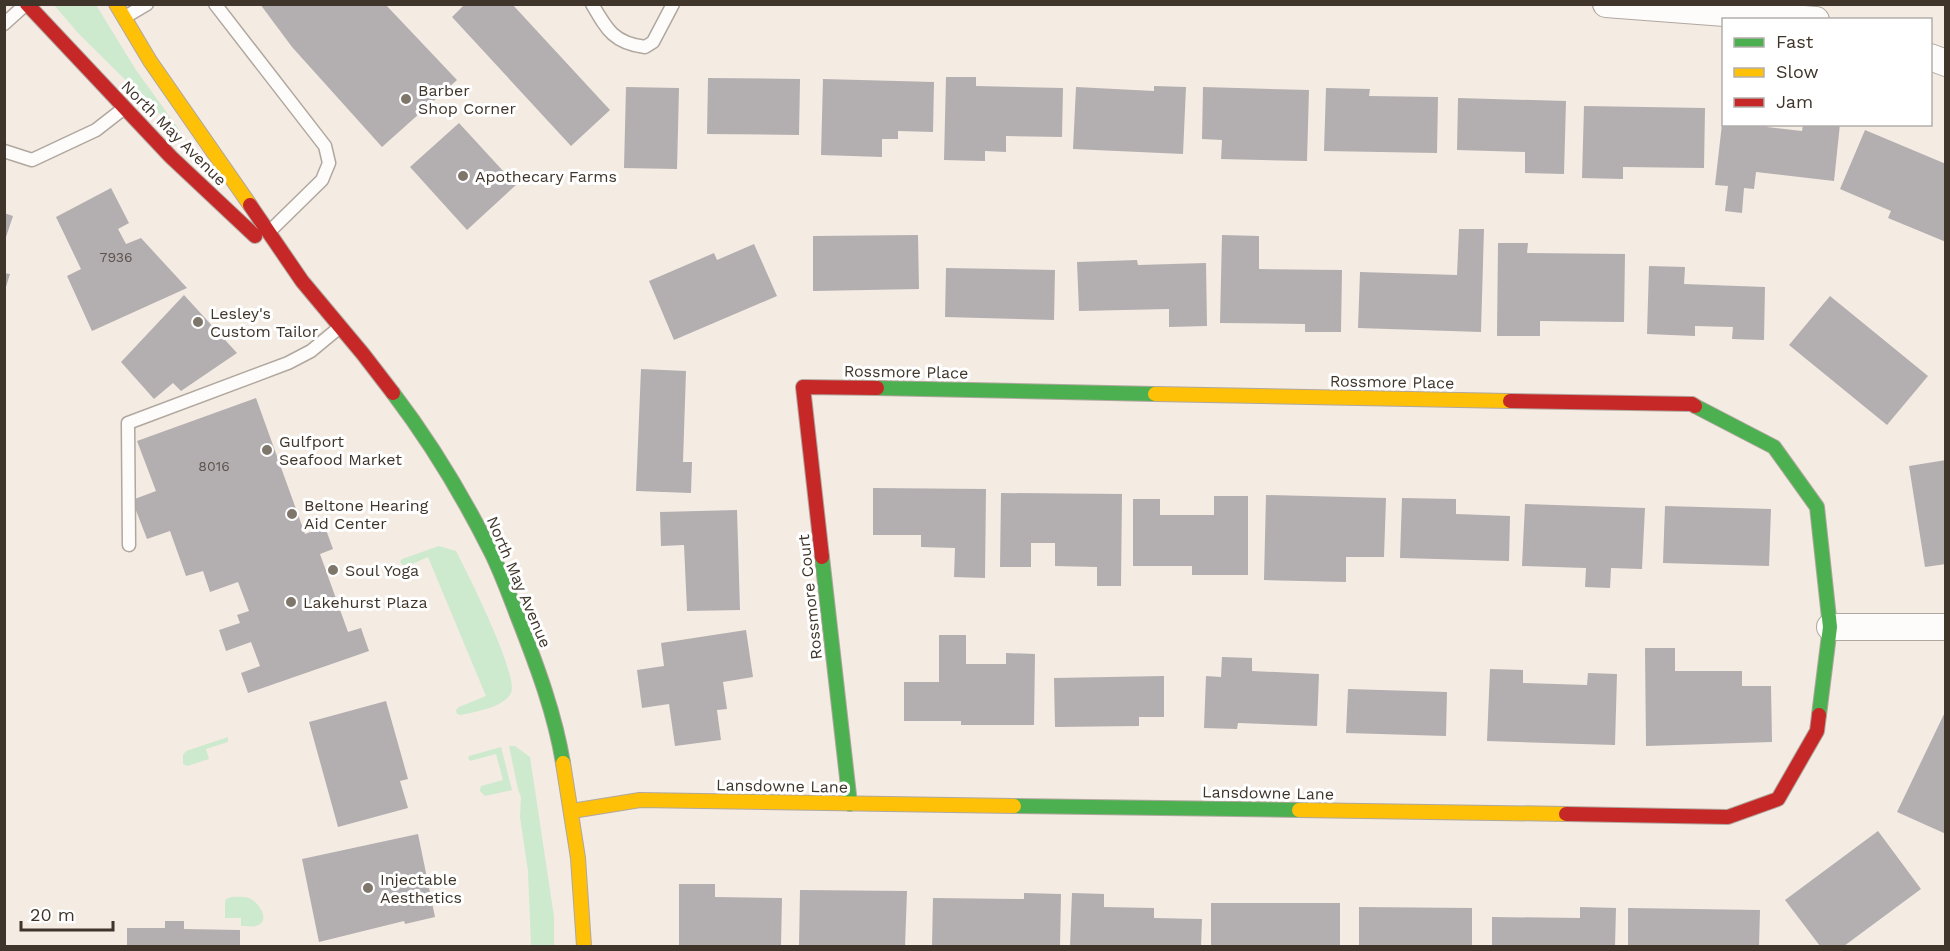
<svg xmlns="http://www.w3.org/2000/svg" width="1950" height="951" viewBox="0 0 1950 951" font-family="'Work Sans',sans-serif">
	<rect width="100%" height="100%" fill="#f4ebe3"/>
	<path fill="#cde9ce" d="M54 5H96L136 70 188 142 79 34Z
		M439 546 456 551C467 572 519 675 511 693 503 708 476 711 461 715L457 714 456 710 459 707 486 696 428 557 405 567 400 562 402 559Z
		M228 737V742L206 749 209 759 187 766 183 764V755L186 751Z
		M509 746H515L530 757 554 917V946H531L528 871 520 817 521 797 518 789Z
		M501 747 512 790 485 796 480 791 481 786 503 780 496 754 470 761 468 758 469 756Z
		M232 897C238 897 245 896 251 899 260 904 271 922 256 926 252 927 245 926 241 926V918H225V902L226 899Z"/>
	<path fill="#b3aeb0" d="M260 4H385L457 80 382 147 292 47Z
		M465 4H512L610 110 571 146 452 17Z
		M946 77H976V86L1063 88 1062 137 1006 136V152L985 151V161L944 160Z
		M708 78 800 79 799 135 707 134Z
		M823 79 934 82 933 132 898 131V139H882V157L821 155Z
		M1154 86 1186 87 1183 154 1073 149 1076 87 1154 91Z
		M626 87 679 88 677 169 624 168Z
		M1203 87 1309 90 1307 161 1221 159 1222 140 1202 139Z
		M1326 88 1370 89 1369 96 1438 97 1437 153 1324 151Z
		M1458 98 1566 101 1564 174 1525 173V152L1457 150Z
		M1584 106 1705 108 1704 168 1623 167V179L1582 178Z
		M459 123 516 185 467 230 410 167Z
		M1722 124H1768L1767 127 1802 131 1803 124H1840L1834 181 1756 172 1754 189 1744 188 1742 213 1725 211 1728 186 1715 185Z
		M1865 130 1946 164V242L1888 218 1891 211 1840 189Z
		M111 188 129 223 118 229 126 244 141 238 187 288 92 331 67 276 81 269 56 217Z
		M4 213 13 216 5 240H4Z
		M1459 229H1484L1481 332 1358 328 1360 272 1457 275Z
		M918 235 919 289 813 291V236Z
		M1222 235 1259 236V269L1342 270 1341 332H1305V324L1220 323Z
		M1498 243H1528L1527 253 1625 254 1624 322 1540 321V336H1497Z
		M754 244 777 296 674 340 649 281 714 253 717 260Z
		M1137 260 1138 265 1206 263 1207 326 1169 327V309L1079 311 1077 262Z
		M1649 266 1685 267 1684 284 1765 287 1764 340 1732 339 1733 327 1695 326V336L1647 334Z
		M946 268 1055 270 1054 320 945 317Z
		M4 273 10 274 5 290H4Z
		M184 295 237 353 181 391 173 383 154 399 121 362Z
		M1830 296 1928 376 1887 425 1789 345Z
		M641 369 686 371 683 462H692L691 493 636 491Z
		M256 398 305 534 325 527 333 549 320 554 348 632 361 628 369 651 248 693 241 673 260 666 251 642 226 651 219 630 240 623 237 615 249 611 238 582 210 592 203 571 186 576 170 531 147 539 132 500 156 491 137 441Z
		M1946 460V564L1925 567 1909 466Z
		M873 488 986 489 985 578 954 577 955 548 921 547V535H873Z
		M1001 493 1122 494 1121 586H1097V567L1055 566V543H1031V567H1000Z
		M1266 495 1386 498 1384 557H1346V582L1264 580Z
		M1214 496H1248V575H1192V566H1133V499H1160V515H1214Z
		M1402 498 1456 499V514L1510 516 1509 561 1400 558Z
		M1525 504 1645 508 1642 569 1611 568 1610 588 1585 587 1586 568 1522 566Z
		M1665 506 1771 509 1769 566 1663 563Z
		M737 510 740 610 687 611 684 545 661 546 660 512Z
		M746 630 753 677 723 682 727 709 717 710 721 740 675 746 669 704 642 708 637 670 664 666 661 643Z
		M939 635H966V664H1006V653L1035 654 1034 725H961V721H904V682H939Z
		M1645 648H1675V671H1742V686H1771L1772 742 1646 746Z
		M1222 657 1252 658V671L1319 674 1317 726 1238 723 1237 729 1204 728 1206 676 1221 677Z
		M1490 669 1523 670V683L1587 685 1588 673 1617 674 1615 745 1487 741Z
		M1164 676V717H1139V726L1055 727 1054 678Z
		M1348 689 1447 692 1446 736 1346 733Z
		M386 701 408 779 400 781 408 808 338 827 309 722Z
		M1946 710V834L1897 812Z
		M1878 831 1921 889 1844 946H1820L1785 900Z
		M418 834 435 917 405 924 404 921 319 942 302 859Z
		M679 884H715V897L782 898 781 946H679Z
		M800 890 907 891 905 946H799Z
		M1024 893 1061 894 1060 946H932L933 898 1024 899Z
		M1072 893 1104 894V907L1154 908V918L1202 919 1201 946H1070Z
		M1211 903H1340V946H1211Z
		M1359 907 1472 908V946H1359Z
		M1580 907 1616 908 1615 946H1492V917L1580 918Z
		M1628 908 1760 910 1759 946H1628Z
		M165 921H184V929L240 930V946H127V928H165Z"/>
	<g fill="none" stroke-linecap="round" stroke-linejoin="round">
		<g stroke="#b0a79f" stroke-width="15">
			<path id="lane" d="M215 4 325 146 329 163 322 180 270 231
				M592 4C607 30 614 43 645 47L653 42 673 4
				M125 17 147 4
				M4 24 25 5
				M4 151 32 160 96 130 123 109
				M129 545 128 423 288 363 311 351 340 327"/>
		</g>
		<g stroke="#b0a79f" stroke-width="28">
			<path id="street" d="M1606 4 1816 20
				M1930 57 1946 63
				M1830 627H1946"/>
		</g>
		<g stroke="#b0a79f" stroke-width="16">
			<path id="fast" d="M877 388 1155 394
				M393 393C431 443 463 496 491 552 502 574 510 597 519 620 537 666 555 714 563 763
				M1695 406 1774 447 1817 507 1830 627 1819 715
				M822 557 850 804
				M1014 806 1299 810"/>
		</g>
		<g stroke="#b0a79f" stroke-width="16">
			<path id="slow" d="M116 4 150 61 250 205
				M1155 394 1510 401
				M563 763 578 858 584 946
				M1299 810 1566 814
				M572 811 640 800 1014 806"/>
		</g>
		<g stroke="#b0a79f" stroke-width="16">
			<path id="jam" d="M27 4 171 157 255 236
				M250 205 302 281 363 354 393 393
				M1510 401 1692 404 1695 406
				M822 557 803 387 877 388
				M1566 814 1728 817 1778 799 1817 731 1819 715"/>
		</g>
		<use href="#lane" stroke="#fdfcfb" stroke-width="12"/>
		<use href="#street" stroke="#fdfcfb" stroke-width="26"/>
		<use href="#fast" stroke="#4caf50" stroke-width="14"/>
		<use href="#slow" stroke="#ffc107" stroke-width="14"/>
		<use href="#jam" stroke="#c62828" stroke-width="14"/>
	</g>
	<g fill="#7e756b" stroke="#fff" stroke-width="2">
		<circle cx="406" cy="99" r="6"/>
		<circle cx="463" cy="176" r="6"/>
		<circle cx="198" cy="322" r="6"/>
		<circle cx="267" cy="450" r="6"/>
		<circle cx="292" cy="514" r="6"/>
		<circle cx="333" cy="570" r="6"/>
		<circle cx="291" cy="602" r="6"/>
		<circle cx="368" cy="888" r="6"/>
	</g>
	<g text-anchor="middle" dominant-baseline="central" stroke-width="6" stroke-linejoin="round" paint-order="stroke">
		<g font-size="14" fill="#5c534c">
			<text x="116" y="257">7936</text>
			<text x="214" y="466">8016</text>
		</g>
		<g font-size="16" fill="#3f352a" stroke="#fff" text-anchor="start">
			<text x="418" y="90">Barber<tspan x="418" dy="18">Shop Corner</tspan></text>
			<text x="475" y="176">Apothecary Farms</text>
			<text x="210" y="313">Lesley's<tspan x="210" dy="18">Custom Tailor</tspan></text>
			<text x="279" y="441">Gulfport<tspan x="279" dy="18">Seafood Market</tspan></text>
			<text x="304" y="505">Beltone Hearing<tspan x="304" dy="18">Aid Center</tspan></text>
			<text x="345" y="570">Soul Yoga</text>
			<text x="303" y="602">Lakehurst Plaza</text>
			<text x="380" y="879">Injectable<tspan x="380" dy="18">Aesthetics</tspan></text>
		</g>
		<g font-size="16" fill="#3f352a" stroke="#fff">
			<text transform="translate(174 133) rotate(45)">North May Avenue</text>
			<text transform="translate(906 372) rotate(1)">Rossmore Place</text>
			<text transform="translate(1392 382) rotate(1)">Rossmore Place</text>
			<text transform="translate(519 582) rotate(67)">North May Avenue</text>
			<text transform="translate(810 597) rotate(-96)">Rossmore Court</text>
			<text transform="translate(782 786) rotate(1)">Lansdowne Lane</text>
			<text transform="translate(1268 793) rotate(1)">Lansdowne Lane</text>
		</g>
	</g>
	<rect width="1950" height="951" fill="none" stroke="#3f352a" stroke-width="12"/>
	<rect x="1722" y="18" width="210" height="108" fill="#ffffff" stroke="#b2aeaa" stroke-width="1.5"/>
	<rect x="1734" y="38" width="30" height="9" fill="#4caf50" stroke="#b2aeaa" stroke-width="1.5"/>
	<text x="1776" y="48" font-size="18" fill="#3f352a">Fast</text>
	<rect x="1734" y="68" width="30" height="9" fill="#ffc107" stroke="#b2aeaa" stroke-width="1.5"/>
	<text x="1776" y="78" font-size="18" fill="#3f352a">Slow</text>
	<rect x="1734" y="98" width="30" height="9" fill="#c62828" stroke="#b2aeaa" stroke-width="1.5"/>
	<text x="1776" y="108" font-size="18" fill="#3f352a">Jam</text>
	<path d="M21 921v9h92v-9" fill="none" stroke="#3f352a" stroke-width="3"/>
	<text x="30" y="921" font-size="18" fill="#3f352a" stroke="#ffffff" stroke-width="4.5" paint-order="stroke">20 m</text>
</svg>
